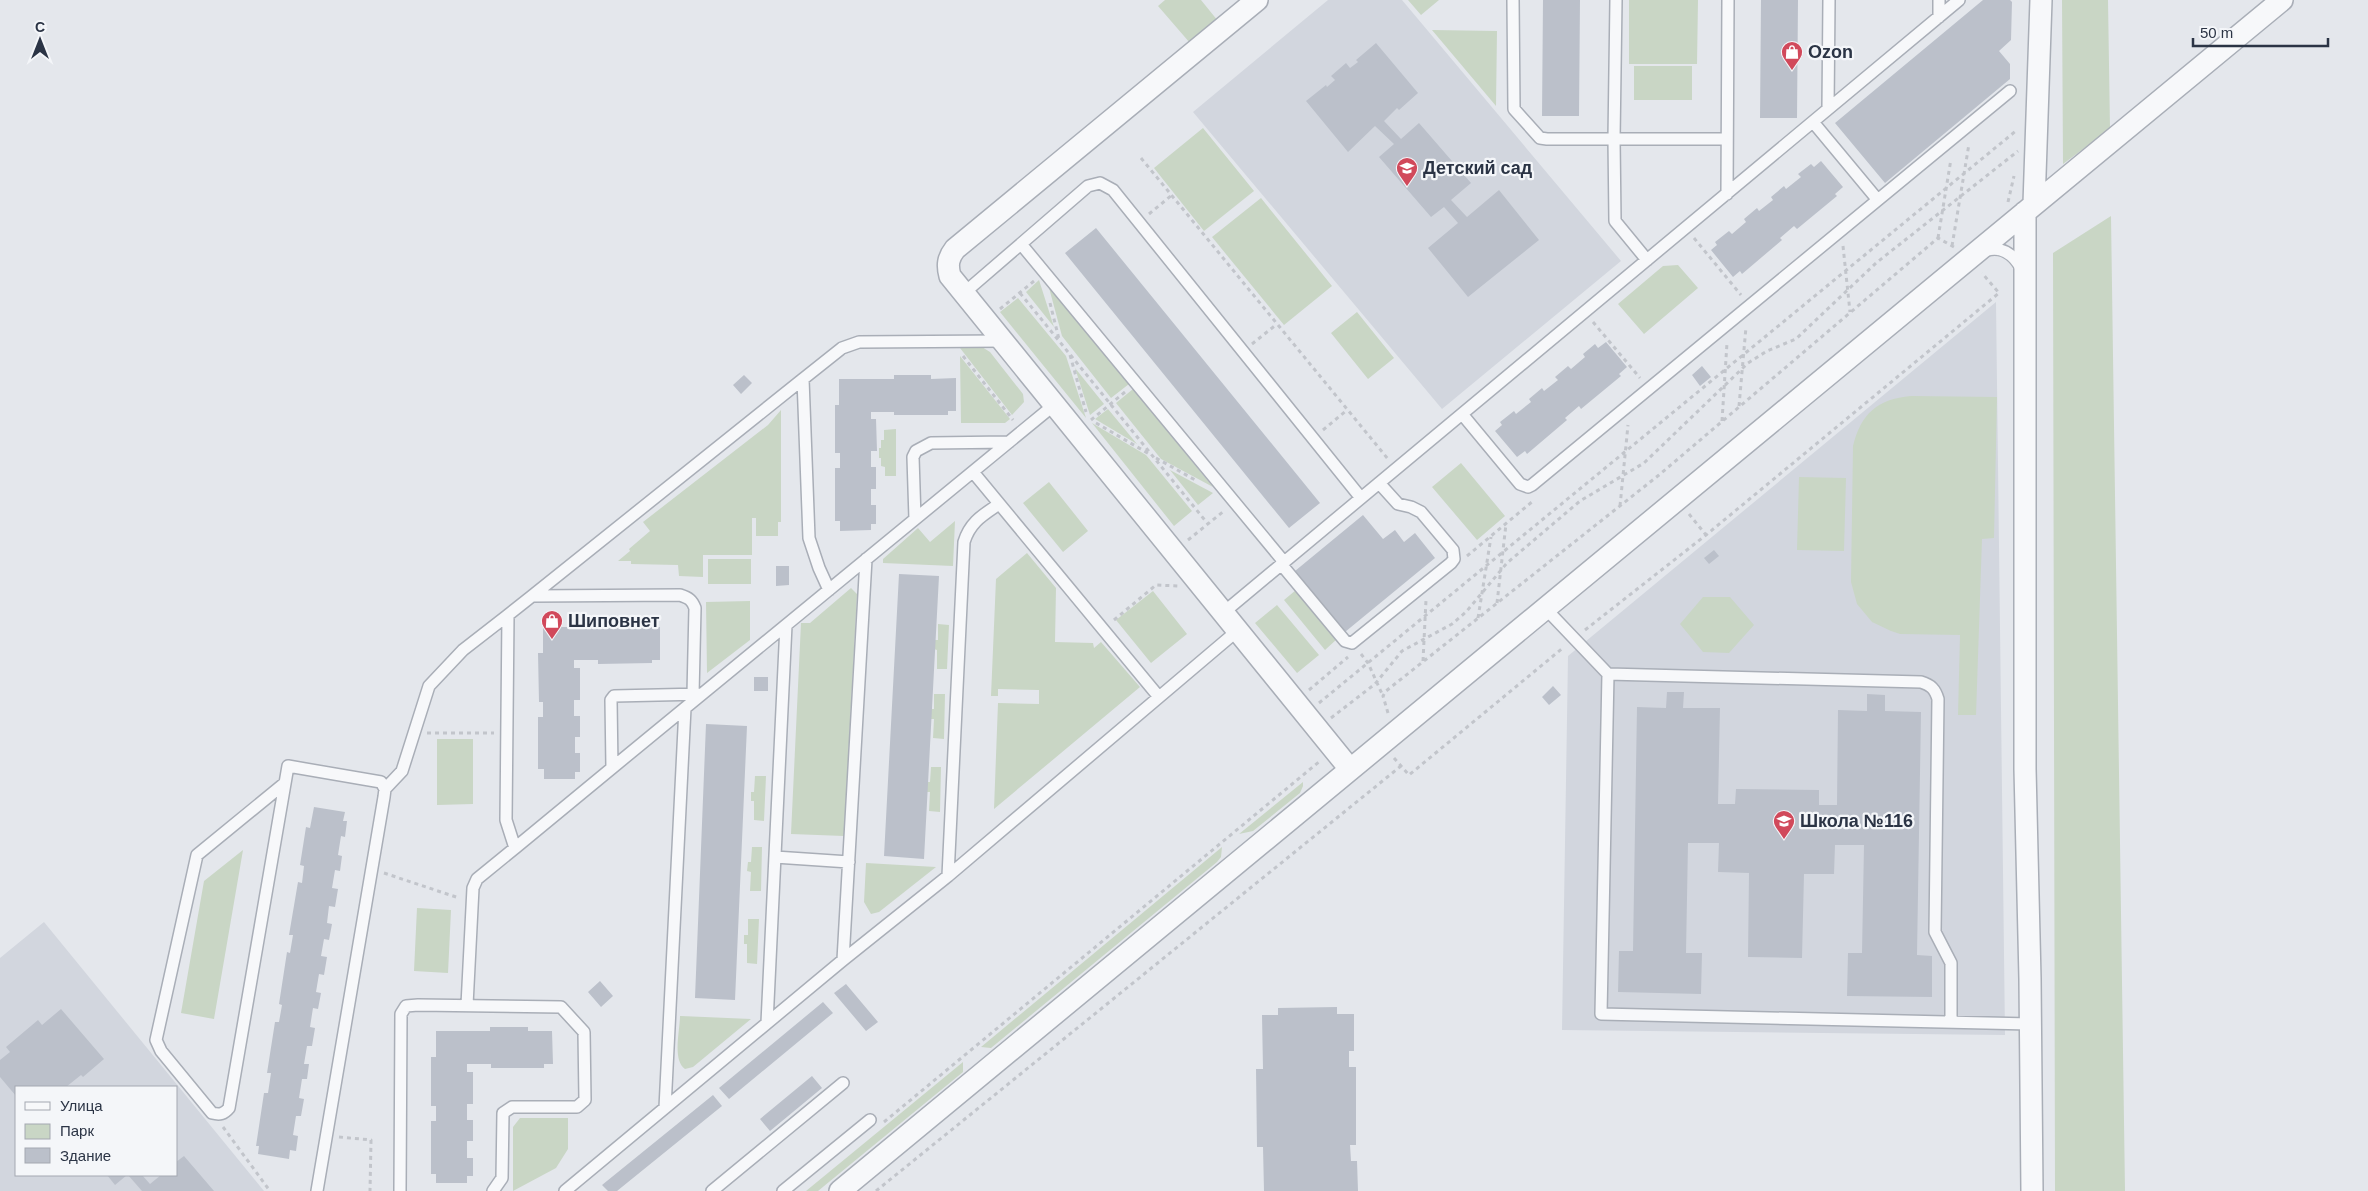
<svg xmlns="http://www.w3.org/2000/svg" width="2368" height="1191" viewBox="0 0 2368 1191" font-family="Arial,sans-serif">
	<rect width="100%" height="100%" fill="#e4e7ec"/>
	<path fill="#d2d6de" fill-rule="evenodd" d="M1328 0H1402L1621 261 1442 409 1193 112Z
		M1996 302 2005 1035 1562 1030 1568 656Z
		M44 922 264 1191H0V958ZM16 1087H176V1175H16Z"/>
	<path fill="#c9d6c5" d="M1165 0H1201L1218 21 1190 43 1158 6Z
		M1408 0H1439L1421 15Z
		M1629 0H1698L1697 64H1629Z
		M2062 0H2108L2110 129 2063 164Z
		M1432 30 1497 31 1496 106Z
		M1634 66H1692V100H1634Z
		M1203 128 1254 191 1204 231 1154 168Z
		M1261 198 1332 286 1284 325 1212 237Z
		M2111 216 2125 1191H2055L2053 253Z
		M1678 265 1698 288 1644 334 1618 304 1663 266Z
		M1039 280 1054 327 1026 292Z
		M1048 284 1129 384 1111 398 1062 336Z
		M1018 298 1066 356 1086 418 1000 312Z
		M1357 312 1394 358 1368 379 1331 333Z
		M982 347 990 352 1023 394 1024 402 1012 415 960 348Z
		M960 356 1010 419 1005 423H961Z
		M1075 368 1104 404 1090 415Z
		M1133 389 1213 487 1161 459 1116 403Z
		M1911 396 1997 397 1994 538 1982 539 1976 715H1958L1960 635 1900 634 1891 631 1872 622 1857 604 1851 582 1853 446C1861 414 1877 399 1911 396Z
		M1108 409 1137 444 1095 419Z
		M781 410V522H778V536H756V518H752V555H703V577L679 576 678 565 631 564V561H618L630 551 629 549 650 531 643 522 768 425Z
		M1092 423 1146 455 1192 511 1174 526Z
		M896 429V476H885V467L881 466V458H879V448H881V440H884V430Z
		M1461 463 1505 516 1477 540 1432 487Z
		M1170 470 1213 493 1198 505Z
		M1799 477 1846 478 1844 551 1797 550Z
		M1049 482 1088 531 1063 552 1023 503Z
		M955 521 953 566 883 563V559L918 528 930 542Z
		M1027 553 1056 588 1055 642 1093 643 1094 648 1101 642 1140 687 994 809 998 703 1039 704V690L998 689V696H991L996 579Z
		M708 559H751V584H708Z
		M851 588 857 594 844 836 791 834 801 623H810Z
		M1296 590 1337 639 1325 650 1284 600Z
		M1153 591 1187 634 1151 663 1116 620Z
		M1703 597H1730L1754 625 1729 653 1703 652 1680 624Z
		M750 601V640L707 673 706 602Z
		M1277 605 1319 655 1297 673 1255 623Z
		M938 624 949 625 947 669H937V650L934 649 935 640H938Z
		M934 694H945L944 739 933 738 934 719H930L931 709H934Z
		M437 739H473V804L437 805Z
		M931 767H941L940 812 929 811 930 792H927V782H930Z
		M755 776H766L764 821 754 820V801H751V792H754Z
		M1303 782V786L1300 793 1253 831 1239 834Z
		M752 847H762L761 891H750L751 872 747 871 748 862H751Z
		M1222 847 1221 857 1217 862 991 1048 981 1047Z
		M243 850 214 1019 181 1013 204 881Z
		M866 863 936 867 879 912 871 914 864 902Z
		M417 908 451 910 448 973 414 971Z
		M748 919H759L757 964 747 963V944H744V935H748Z
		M680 1016H681L751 1019 693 1067 685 1069C672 1060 680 1030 680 1016Z
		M963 1062V1072L818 1191H806Z
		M520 1118H568V1149L556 1168 513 1191V1127Z"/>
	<path fill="#bbc0ca" d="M1543 0H1580L1579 116H1542Z
		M1761 0H1798L1797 118H1760Z
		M1983 0H2010L2012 2 2011 40 1999 51 2010 64V79L1885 183 1835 123Z
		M1376 43 1418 93 1399 110 1397 108 1384 121 1401 139 1419 123 1471 183 1451 200 1467 217 1499 190 1539 240 1468 297 1428 248 1458 223 1444 207 1431 217 1379 157 1394 144 1375 126 1348 152 1306 101 1326 85 1327 87 1335 80 1331 76 1346 63 1350 68 1358 62 1356 60Z
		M1821 161 1843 187 1835 194 1837 196 1797 229 1794 226 1780 238 1782 240 1742 274 1740 271 1733 277 1711 250 1717 245 1715 242 1729 231 1732 234 1746 222 1744 219 1757 208 1759 211 1773 200 1771 197 1784 186 1786 189 1801 177 1798 174 1811 164 1814 167Z
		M1096 228 1320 503 1289 528 1065 253Z
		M1606 342 1627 367 1619 374 1621 376 1581 409 1579 406 1565 418 1567 420 1527 454 1525 451 1517 457 1495 431 1502 425 1500 422 1514 411 1516 414 1531 402 1529 399 1542 388 1544 391 1558 380 1555 377 1568 366 1571 369 1585 357 1583 354 1595 344 1598 348Z
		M1702 366 1711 377 1700 386 1692 375Z
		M744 375 752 383 741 394 733 385Z
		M894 375H931V379L956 378V411H948V415H894V412H871V419H876L877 451H871V467H876V489H871V505H876V524H871V530L840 531V521H835V468H840V453H835V405H839V379H894Z
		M1363 515 1383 539 1395 530 1404 542 1415 533 1435 558 1345 632 1295 571Z
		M1714 550 1719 556 1709 564 1704 558Z
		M776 566H789V585L776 586Z
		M899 574 939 576 924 859 884 856Z
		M598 623H635V627H660V660H652V663L598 664V660H574V668H580V700H574V716H580V737H575V753H580V772H575V779H544V769H538V717H543V702H539L538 653H543V627H598Z
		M754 677H768V691H754Z
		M1553 686 1561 695 1549 705 1542 697Z
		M1667 692H1684L1683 708H1720L1718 804H1735L1736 789 1819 790V805H1837L1838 710 1867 711V694L1885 695V711L1921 712 1917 955 1932 956V997L1847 996 1848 953H1862L1864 845H1835L1834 874H1804L1802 958 1748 957 1749 873 1718 872 1719 843H1688L1686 953H1702L1701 994 1618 992 1619 951H1633L1637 707 1666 708Z
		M706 724 747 726 735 1000 695 998Z
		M314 807 345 812 343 821H347L345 837 341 836 338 855 342 856 340 871 335 870 332 888 338 889 335 907 329 906 327 923 332 924 329 940 324 939 321 956 327 957 324 975 319 974 316 992 321 993 318 1009 313 1008 310 1027 315 1028 312 1046H307L304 1064H309L307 1079H302L299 1098 304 1099 301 1116H296L293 1135 298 1136 296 1151 290 1150 289 1159 258 1154 259 1146H256L264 1093H268L271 1073H267L275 1022H279L282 1005 279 1004 287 952 290 953 293 935H289L298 882 302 883 304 866 300 865 306 827 310 828Z
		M600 981 613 996 601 1007 588 992Z
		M846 984 878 1022 866 1031 834 993Z
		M823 1002 833 1013 729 1099 719 1088Z
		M1337 1007V1014H1354V1051H1349V1067H1356V1145H1350L1351 1161H1357L1358 1191H1264L1263 1147H1257L1256 1069H1263L1262 1015H1278V1008Z
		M61 1009 104 1059 83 1077 81 1075 66 1087H16V1096L0 1077V1060L10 1052 6 1047 38 1020 42 1025Z
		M490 1027H528V1031H552L553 1064H544V1068H491V1064H467V1072H473V1104H467V1120H473V1141H467V1158H473V1176H467V1183H436V1174H431V1121H436V1106H431V1057H436V1031H490Z
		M812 1076 822 1088 770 1131 760 1119Z
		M713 1095 722 1106 617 1191H608L602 1185Z
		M184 1156 214 1191H142L128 1175H142L150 1184 161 1175H176V1162Z
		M107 1175H127L115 1185Z"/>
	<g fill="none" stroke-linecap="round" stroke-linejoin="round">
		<g stroke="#a9aeb7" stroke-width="14">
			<path id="lane" d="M1513 0 1514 109 1540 138 1547 139H1614L1616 0
				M1939 17V0
				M1828 109 1829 0
				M1813 122 1877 199
				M1727 194 1728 0
				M1021 244 1284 562
				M1982 252C2000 244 2014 254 2022 270
				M1647 260 1615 221 1614 139H1727
				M964 293 1088 186 1100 183 1113 190 1361 498
				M1462 414 1520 484 1528 487 1532 485 2010 91
				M973 472 1159 697
				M915 519 913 457 916 451 931 443 1009 442
				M1281 564 1345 641 1352 643 1451 563 1454 559 1453 550 1421 512 1411 507 1398 504 1379 483
				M829 590 819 568 809 538 803 379 842 348 859 342 1003 341
				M532 596 803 379
				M1545 608 1608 674 1601 1014 2030 1024
				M1223 613 1959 0
				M1608 674 1921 682C1931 685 1935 689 1938 699L1935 932 1951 963V1022
				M693 694 695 608C692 600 689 598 680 595L532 596 508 615 506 820 515 848 612 768 611 700 614 696 702 694
				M612 768 1054 405
				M285 783 197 855 156 1040 161 1051 212 1113C220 1115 224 1114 229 1108L288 766 381 782 385 789 384 797 317 1191
				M385 789 402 771 429 686 463 650 508 615
				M775 857 849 862
				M948 876 964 542C970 522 983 515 999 504
				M843 960 866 559
				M467 1005 473 888 477 879 515 848
				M767 1023 786 625
				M665 1108 685 708
				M400 1191 401 1014 406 1006 418 1005 561 1007 584 1032 585 1100 577 1107H512L503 1113 502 1178 493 1191
				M565 1191 843 960 948 876 1237 631
				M712 1191 843 1083
				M783 1191 870 1120"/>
		</g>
		<g stroke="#a9aeb7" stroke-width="24">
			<path id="street" d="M1257 0 955 249C948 258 947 265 950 276L1350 769
				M2034 204 2041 0
				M2025 212V769L2030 979 2032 1191
				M840 1191 2282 0"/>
		</g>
		<path stroke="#c2c5cb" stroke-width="3" stroke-dasharray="4 4" stroke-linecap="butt" d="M1141 158 1388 459
			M2008 202 2014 176
			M1149 214 1172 195
			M1694 238 1741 295
			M1938 238 1951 159
			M1843 246 1850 312
			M1952 246 1969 144
			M1020 293 1208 524
			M1050 303 1059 339
			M1000 309 1034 281
			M1593 322 1640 378
			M1252 344 1277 324
			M1070 355 1086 412
			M963 356 1013 420
			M1739 406 1746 327
			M1091 420 1125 392
			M1722 421 1727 343
			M1096 423 1151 455
			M1323 430 1347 410
			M1156 458 1197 481
			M1620 506 1628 425
			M1689 514 1706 535
			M1188 540 1224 511
			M1467 556 1533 501
			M1497 603 1506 524
			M1478 618 1491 537
			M1114 620 1156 585 1178 586
			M1585 630 1706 535 1999 293 1982 273
			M1361 654 1368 663 1383 696
			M1423 661 1426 600
			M1309 690 1348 657
			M1319 703 2017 130
			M1388 713 1383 696 1386 691 1659 475 1938 238 1954 247
			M1331 718 1375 684 1402 651 1452 624 1466 612 1507 563 1580 501 1644 463 1748 363 1767 351 1796 339 1876 263 2018 151
			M427 733H494
			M1394 758 1409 775 1564 647
			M384 873 459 898
			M884 1122 1320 761
			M223 1127 270 1191
			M339 1137 371 1140 370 1191
			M876 1191 1401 766"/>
		<use href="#lane" stroke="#f7f8fa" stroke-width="11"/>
		<use href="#street" stroke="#f7f8fa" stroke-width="21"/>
	</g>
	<defs>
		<g id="shop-pin" transform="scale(1.125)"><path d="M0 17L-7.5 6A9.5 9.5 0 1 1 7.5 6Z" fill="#d1495b" stroke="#f4f6f9"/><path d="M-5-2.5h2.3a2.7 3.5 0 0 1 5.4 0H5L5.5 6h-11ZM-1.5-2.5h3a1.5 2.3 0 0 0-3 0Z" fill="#fff"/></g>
		<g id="school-pin" transform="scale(1.125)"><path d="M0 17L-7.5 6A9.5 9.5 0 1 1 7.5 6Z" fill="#d1495b" stroke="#f4f6f9"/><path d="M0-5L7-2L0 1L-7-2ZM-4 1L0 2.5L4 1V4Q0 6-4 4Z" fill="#fff"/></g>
	</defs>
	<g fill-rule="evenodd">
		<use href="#shop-pin" x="1792" y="52"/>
		<use href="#school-pin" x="1407" y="168"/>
		<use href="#shop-pin" x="552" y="621"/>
		<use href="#school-pin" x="1784" y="821"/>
	</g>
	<g text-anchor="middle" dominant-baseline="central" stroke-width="4.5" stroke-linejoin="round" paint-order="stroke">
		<g font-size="18" font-weight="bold" fill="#2b3445" stroke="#f4f6f9" text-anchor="start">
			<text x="1808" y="52">Ozon</text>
			<text x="1423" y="168">Детский сад</text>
			<text x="568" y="621">Шиповнет</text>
			<text x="1800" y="821">Школа №116</text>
		</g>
	</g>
	<rect x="15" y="1086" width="162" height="90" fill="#f4f6f9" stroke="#a4a8b1"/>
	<rect x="25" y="1102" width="25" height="8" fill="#f7f8fa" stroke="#a4a8b1"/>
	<text x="60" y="1111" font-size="15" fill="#2b3445">Улица</text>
	<rect x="25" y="1124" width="25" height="15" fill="#c9d6c5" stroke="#a4a8b1"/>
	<text x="60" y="1136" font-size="15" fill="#2b3445">Парк</text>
	<rect x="25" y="1148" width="25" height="15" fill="#bbc0ca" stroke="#a4a8b1"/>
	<text x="60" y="1161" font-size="15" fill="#2b3445">Здание</text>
	<g transform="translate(40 40)" stroke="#f4f6f9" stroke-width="4" paint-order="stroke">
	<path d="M0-4L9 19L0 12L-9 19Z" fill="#2b3445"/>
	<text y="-8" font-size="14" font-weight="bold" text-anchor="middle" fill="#2b3445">С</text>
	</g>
	<path d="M2193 38v8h135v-8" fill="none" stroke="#2b3445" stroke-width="2.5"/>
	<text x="2200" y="38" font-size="15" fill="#2b3445" stroke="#f4f6f9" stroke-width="4" paint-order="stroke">50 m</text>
</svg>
